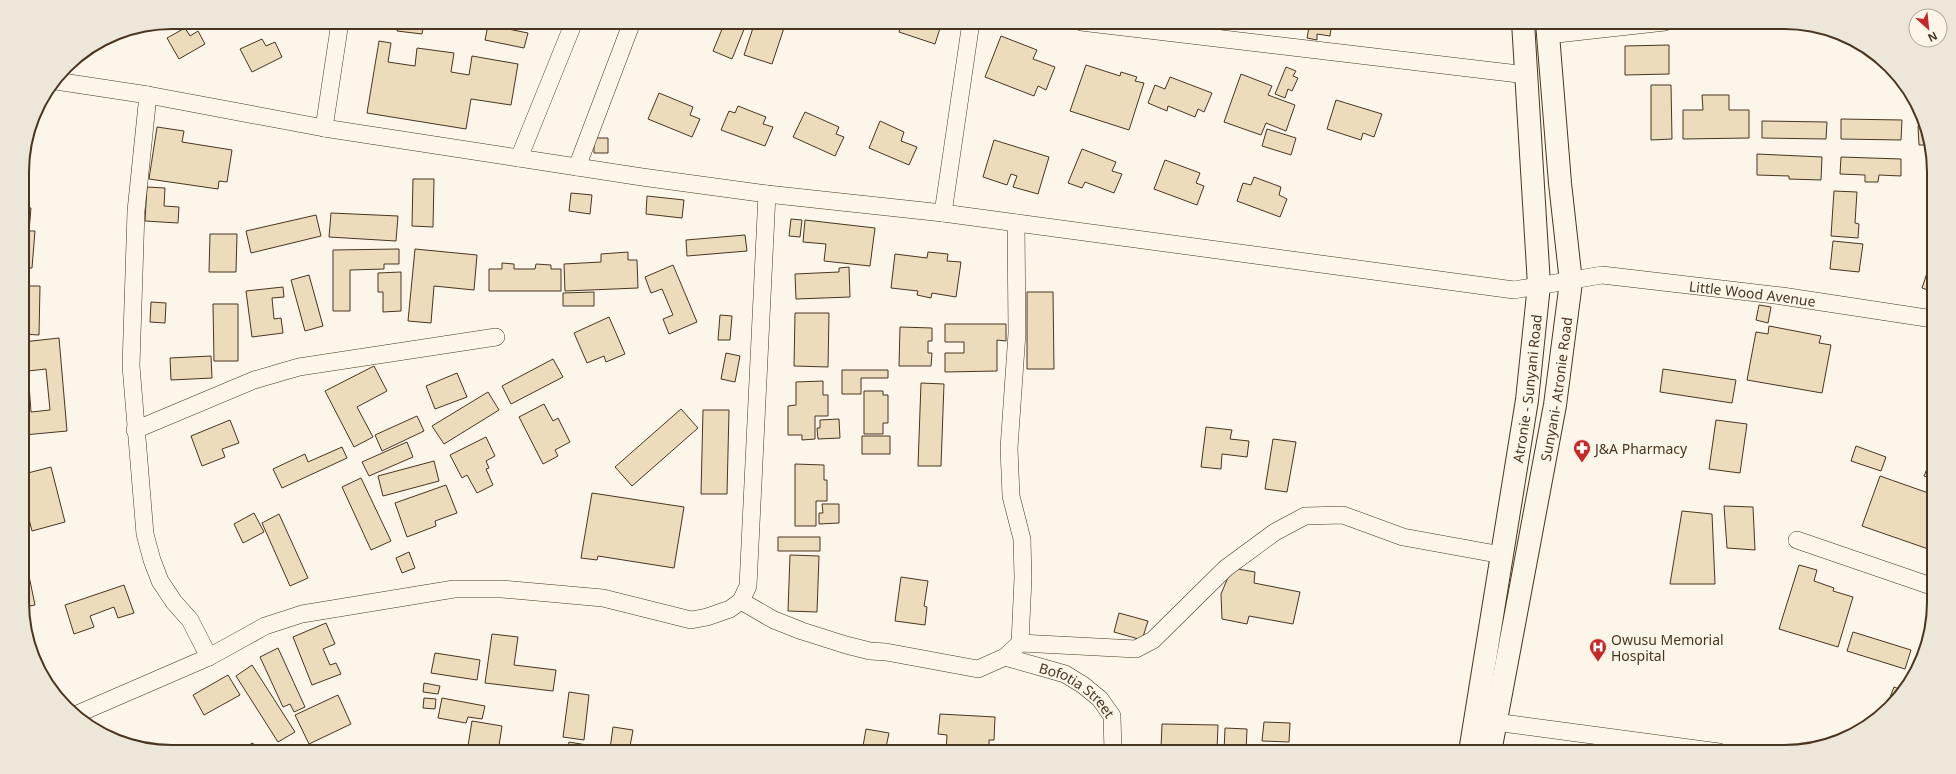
<svg xmlns="http://www.w3.org/2000/svg" width="1956" height="774" viewBox="0 0 1956 774" font-family="'Noto Sans',sans-serif">
	<rect width="100%" height="100%" fill="#fbf6e9"/>
	<path fill="#ecdcbc" stroke="#4a3520" fill-rule="evenodd" d="M399 22H424L422 34 397 31Z
		M725 22H747L732 59 713 51Z
		M755 22H775L785 25 772 64 744 55Z
		M831 22H843L842 26Z
		M902 22H942L935 44 899 32Z
		M1310 22H1332L1330 36 1317 34V40L1307 38Z
		M488 25 528 33 524 48 485 40Z
		M185 28 190 36 198 31 205 44 179 59 167 38Z
		M123 32 95 47V46L115 33Z
		M1001 36 1037 50 1033 59 1055 67 1046 90 1038 86 1034 96 985 77Z
		M262 39 266 46 275 42 282 57 252 72 240 49Z
		M379 41 391 43 388 62 415 66 417 48 454 53 451 72 469 75 472 56 518 64 511 105 471 99 466 129 367 113Z
		M1669 45V74L1625 75V46Z
		M1086 65 1120 76 1121 72 1137 77 1135 81 1144 83 1129 130 1070 111Z
		M1286 67 1296 71 1293 76 1298 78 1292 91 1288 89 1285 98 1275 94Z
		M1241 74 1272 86 1268 95 1295 105 1286 131 1266 123 1261 135 1224 122Z
		M1170 77 1212 93 1204 112 1198 109 1195 117 1168 106 1167 111 1148 103 1155 85 1165 89Z
		M1651 85H1671L1672 139 1651 140Z
		M659 93 693 107 690 115 700 119 692 137 648 119Z
		M1702 95H1729V110H1749V138L1683 139V110H1703Z
		M1336 100 1382 114 1374 137 1363 133 1361 140 1327 129Z
		M738 106 766 117 763 124 773 127 765 146 721 130 729 111 735 113Z
		M805 112 839 127 836 134 844 137 835 156 793 137Z
		M1841 119 1902 120 1901 140 1841 139Z
		M880 121 904 132 901 141 917 147 909 165 869 148Z
		M1762 121 1827 122 1826 139 1762 138Z
		M1925 125 1931 145H1919L1918 126Z
		M157 127 184 131 182 142 232 150 227 182 219 181 218 189 149 179Z
		M1267 129 1296 138 1291 155 1262 146Z
		M594 138H608V153H594Z
		M994 140 1049 157 1038 194 1013 187 1017 176 1011 174 1007 185 983 177Z
		M1082 149 1116 162 1112 171 1122 174 1114 193 1085 182 1082 188 1068 183Z
		M1757 154 1822 157 1821 180 1789 179V176L1757 175Z
		M1841 157 1901 159V176L1879 175 1878 182H1865V175L1840 174Z
		M1165 160 1200 173 1196 183 1204 186 1197 205 1154 189Z
		M1254 177 1281 187 1279 195 1287 199 1280 217 1237 201 1243 183 1251 185Z
		M413 179H434L433 227 412 226Z
		M147 187 165 188 164 206 179 207 178 223 145 221Z
		M1834 191 1857 192 1855 223 1859 224 1858 238 1831 236Z
		M571 193 592 195 590 214 569 211Z
		M647 196 684 200 682 218 646 214Z
		M23 207 31 208 29 231H35L32 268H23Z
		M331 213 398 216 396 241 329 237Z
		M316 215 321 236 251 253 246 231Z
		M791 219 802 220 800 237 789 236Z
		M805 220 875 228 870 266 824 261 826 244 803 242Z
		M210 234H237L236 272H209Z
		M745 235 747 251 687 256 686 240Z
		M1833 241 1863 244 1859 272 1830 269Z
		M399 249V264H384V269L350 270V311H333V250Z
		M415 249 477 255 474 290 434 286 431 323 408 321Z
		M628 252V260H637L638 288 565 291 564 264 601 262V254Z
		M928 252 948 254 947 261 961 262 956 297 932 293 931 298 917 295 918 291 891 288 895 254 927 258Z
		M1933 255V292L1922 288Z
		M502 263 514 264V269H535L536 264 551 265V269H561V291H489V269H502Z
		M673 265 697 322 669 334 663 319 673 315 662 289 651 293 645 277Z
		M849 267 850 297 796 299 795 274 839 272V268Z
		M401 272V311L383 312V292H378V273Z
		M309 275 323 326 305 331 291 280Z
		M23 286H40L39 335 23 334Z
		M283 287 284 297 272 298 274 319 281 318 283 333 252 337 246 291Z
		M594 292V306H563V293Z
		M1027 292H1053L1054 369H1027Z
		M151 302 166 303 165 323 150 322Z
		M213 304H238V361H214Z
		M1759 305 1771 307 1768 323 1756 320Z
		M795 313H829L828 367 794 366Z
		M720 315 732 316 730 340H718Z
		M609 317 625 354 606 362 604 356 587 363 574 333Z
		M945 324H1006V341L997 340V371L945 372V353H964V342H945Z
		M1769 326 1821 336 1819 343 1831 345 1822 393 1747 380 1756 332 1768 334Z
		M900 327 932 328V341H928V353H932L931 366H899Z
		M59 338 67 431 24 435 23 342ZM46 369 50 410 31 412 28 371Z
		M726 353 740 356 735 382 721 379Z
		M211 356 212 378 171 380 170 358Z
		M553 359 563 377 511 404 502 386Z
		M374 366 387 391 357 407 373 437 354 447 325 391Z
		M1663 369 1736 380 1732 403 1660 392Z
		M842 370H888V378H861V394H842Z
		M457 373 467 397 435 409 426 386Z
		M823 381V395H828V416H815V439L802 440V435H788V406L796 405V382Z
		M921 383 944 384 941 466H918Z
		M864 391H883V395H888V423H883V434H864Z
		M488 392 499 410 444 444 432 426Z
		M544 404 553 421 558 418 570 442 555 450 558 456 543 464 519 417Z
		M681 409 698 428 632 486 615 467Z
		M703 410H729L727 494H701Z
		M417 416 424 431 382 451 375 435Z
		M839 419 840 438 818 439 817 428H820V420Z
		M230 420 239 443 222 449 225 457 202 466 191 436Z
		M1716 420 1747 424 1740 473 1709 469Z
		M1206 427 1232 430 1230 439 1249 441 1247 457 1222 454 1221 469 1201 467Z
		M862 436H890V454H862Z
		M486 437 495 456 486 461 489 468 486 469 493 485 477 493 467 475 462 478 450 455Z
		M1273 439 1296 442 1287 492 1265 489Z
		M407 442 413 457 369 476 362 462Z
		M1856 446 1886 457 1881 471 1851 461Z
		M342 447 347 458 282 488 273 469 305 454 308 462Z
		M1932 457H1934V480L1924 476Z
		M434 461 439 481 383 496 378 476Z
		M795 464 824 465V480H827V501H816V526H795Z
		M51 467 65 522 32 531 24 499V474Z
		M1880 476 1934 495V551L1862 526Z
		M361 478 391 541 371 550 342 487Z
		M446 485 457 513 435 521 436 526 407 537 395 503Z
		M592 493 684 507 674 568 598 556 597 560 581 558Z
		M822 504H839V523L819 524V513H823Z
		M1724 506 1753 507 1755 550 1727 548Z
		M1682 511 1712 514 1715 584H1670Z
		M254 513 264 532 243 543 234 524Z
		M279 514 308 578 290 586 262 523Z
		M778 537H820V551H778Z
		M24 552 35 605 25 607Z
		M409 552 415 568 402 573 396 558Z
		M790 555 819 556 817 612 788 611Z
		M1799 565 1817 570 1814 581 1834 588 1833 591 1853 597 1838 647 1779 629Z
		M1232 568 1255 572 1254 583 1300 592 1293 624 1249 616 1247 624 1222 619 1221 594Z
		M901 577 928 581 924 606 927 607 925 625 895 621Z
		M124 585 134 613 118 618 114 607 90 616 94 627 74 634 65 605Z
		M1119 613 1148 621 1142 640 1114 632Z
		M326 623 335 644 323 649 330 665 336 663 341 674 312 685 293 637Z
		M1853 632 1911 650 1905 669 1847 651Z
		M492 634 518 637 514 665 556 670 553 691 485 683Z
		M278 648 305 707 294 712 290 704 283 707 260 657Z
		M435 653 480 660 477 680 431 673Z
		M252 665 295 732 278 742 236 676Z
		M228 675 240 695 204 715 193 695Z
		M424 683 440 686 438 694 423 692Z
		M1894 687 1904 691 1890 706 1887 705Z
		M569 692 589 695 584 740 563 737Z
		M338 695 351 724 309 744 295 715Z
		M424 698 436 699 435 709 423 708Z
		M442 698 485 706 482 719 468 717 466 723 438 718Z
		M940 714 995 717 994 740H989V752H946L947 735 938 734Z
		M472 721 502 726 498 752H467Z
		M1264 722 1290 723 1289 742 1262 741Z
		M1162 724 1218 725 1217 750 1161 748Z
		M613 727 633 730 629 752H567L569 742 610 749Z
		M1225 728 1247 729 1246 752H1224Z
		M866 729 889 733 885 752H862Z
		M253 743 257 752H239L238 750Z
		M716 745 766 752H715Z"/>
	<g fill="none" stroke-linecap="round" stroke-linejoin="round">
		<g stroke="#4a3520" stroke-width="18">
			<g id="street">
				<path d="M1081 22 1527 75"/>
				<path d="M1548 35 1665 22"/>
				<path id="s1" d="M56 81 148 95 324 128 642 177 767 194 943 213 1514 290 1602 275 1782 296 1933 319"/>
				<path d="M148 95 136 211 131 366 145 534 152 560 160 581 174 602 190 620 209 657"/>
				<path d="M324 128 340 22"/>
				<path d="M519 158 574 22"/>
				<path d="M577 167 632 22"/>
				<path d="M943 213 971 22"/>
				<path d="M135 430 254 380 299 367 496 337"/>
				<path d="M1797 540 1934 587"/>
				<path d="M741 601 774 620 802 631 846 645 870 651 886 652 978 669 1005 657 1020 643 1023 578 1022 539 1011 496 1009 448 1017 333 1016 223"/>
				<path d="M1020 643 1136 649 1153 640 1226 568 1275 532 1305 516 1343 515 1403 537 1502 555"/>
				<path id="s2" d="M1005 657 1065 674 1083 685 1100 699 1112 716 1113 752"/>
				<path d="M75 715 209 657 265 626 302 614 454 589H502L603 598 691 620 707 617 730 609 741 601 748 586 767 194"/>
				<path d="M1495 722 1719 752"/>
			</g>
		</g>
		<g stroke="#4a3520" stroke-width="24">
			<g id="highway">
				<path id="s3" d="M1470 752 1527 400 1539 285 1523 22"/>
				<path id="s4" d="M1490 752 1555 405 1571 282 1560 183 1547 22"/>
			</g>
		</g>
		<use href="#street" stroke="#fbf6e9" stroke-width="17"/>
		<use href="#highway" stroke="#fbf6e9" stroke-width="22"/>
	</g>
	<defs>
		<g id="pharmacy-pin" transform="scale(0.9)"><path d="M0 17L-7.5 6A9.5 9.5 0 1 1 7.5 6Z" fill="#c62828" stroke="#fbf6e9"/><path d="M-2-6h4v4h4v4h-4v4h-4v-4h-4v-4h4Z" fill="#fff"/></g>
		<g id="hospital-pin" transform="scale(0.9)"><path d="M0 17L-7.5 6A9.5 9.5 0 1 1 7.5 6Z" fill="#c62828" stroke="#fbf6e9"/><path d="M-5-5h3v3.5h4V-5h3V5h-3V1.5h-4V5h-3Z" fill="#fff"/></g>
	</defs>
	<g fill-rule="evenodd">
		<use href="#pharmacy-pin" x="1582" y="448"/>
		<use href="#hospital-pin" x="1598" y="647"/>
	</g>
	<g text-anchor="middle" dominant-baseline="central" stroke-width="3" stroke-linejoin="round" paint-order="stroke">
		<g font-size="14" fill="#4a3520" stroke="#fbf6e9">
			<text stroke="none"><textPath href="#s1" startOffset="1714">Little Wood Avenue</textPath></text>
			<text stroke="none"><textPath href="#s3" startOffset="368">Atronie - Sunyani Road</textPath></text>
			<text stroke="none"><textPath href="#s4" startOffset="369">Sunyani- Atronie Road</textPath></text>
			<text stroke="none"><textPath href="#s2" startOffset="81">Bofotia Street</textPath></text>
		</g>
		<g font-size="14" fill="#4a3520" stroke="#fbf6e9" text-anchor="start">
			<text x="1595" y="448">J&amp;A Pharmacy</text>
			<text x="1611" y="639">Owusu Memorial<tspan x="1611" dy="16">Hospital</tspan></text>
		</g>
	</g>
	<path d="M0 0H1956V774H0ZM172 29H1784A143 143 0 0 1 1927 172V602A143 143 0 0 1 1784 745H172A143 143 0 0 1 29 602V172A143 143 0 0 1 172 29Z" fill="#ede7d9" fill-rule="evenodd"/>
	<path fill="none" stroke="#4a3520" stroke-width="2" d="M172 29H1784A143 143 0 0 1 1927 172V602A143 143 0 0 1 1784 745H172A143 143 0 0 1 29 602V172A143 143 0 0 1 172 29Z"/>
	<g transform="translate(1928 28) rotate(153)"><circle r="19" fill="#fbf6e9" stroke="#b4a999"/>
	<path d="M0-3L7 15L0 10L-7 15Z" fill="#c62828"/>
	<text y="-6" font-size="11" font-weight="bold" text-anchor="middle" fill="#4a3520">N</text>
	</g>
</svg>
